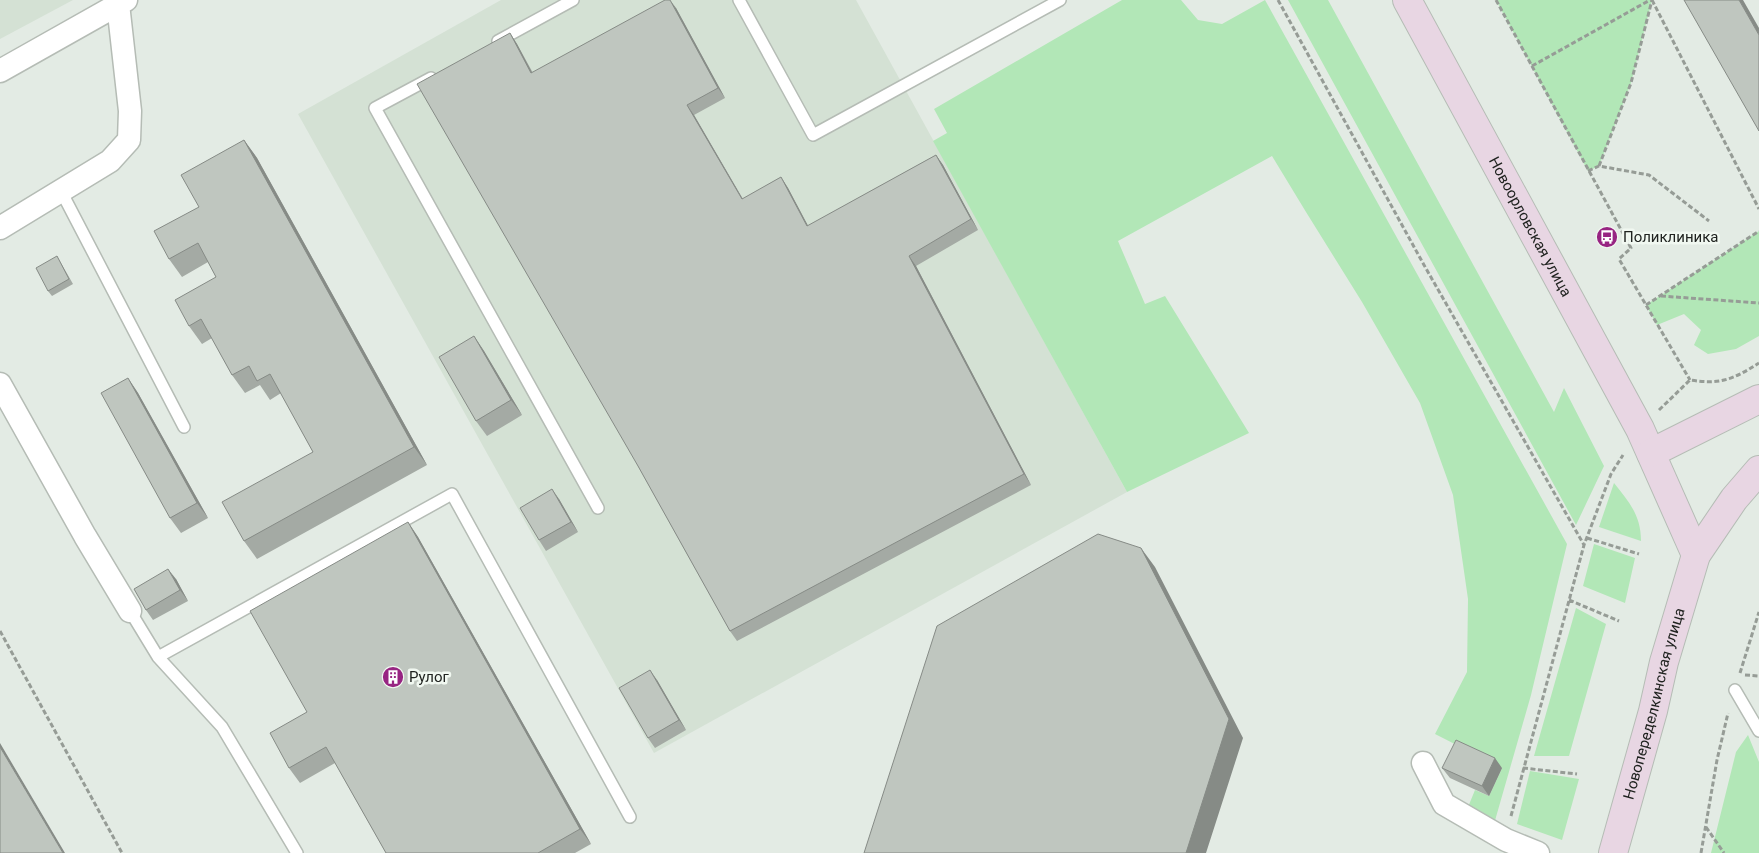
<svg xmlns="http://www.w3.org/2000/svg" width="1759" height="853" viewBox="0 0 1759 853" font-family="Roboto,sans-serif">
	<rect width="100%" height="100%" fill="#e3ebe4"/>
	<path fill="#d4e1d4" d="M0 0H73L0 39Z
		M501 0H856L1127 492 654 753 298 114Z"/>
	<path fill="#b2e7b7" d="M1122 0H1181L1198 20 1222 24 1265 0 1567 544 1531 695 1494 824 1466 812 1475 790 1489 796 1502 768 1435 734 1467 672 1468 599 1453 495 1420 403 1362 302 1306 212 1272 156 1118 241 1145 304 1165 296 1249 433 1127 492 933 141 947 133 934 109Z
		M1288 0H1328L1554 412 1564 388 1604 466 1576 525Z
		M1496 0H1652L1631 83 1599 166 1588 171Z
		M1759 231V336L1736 349 1708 354 1694 345 1701 330 1684 314 1657 325 1646 305Z
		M1614 483C1629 502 1641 515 1641 541L1599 527Z
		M1594 544 1635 558 1625 603 1583 586Z
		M1576 608 1606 624 1569 756H1534Z
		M1748 735 1759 762V853H1711L1736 752Z
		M1530 771 1579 779 1562 840 1517 824Z"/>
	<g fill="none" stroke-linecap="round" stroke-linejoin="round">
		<g stroke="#b5bcb5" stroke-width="14">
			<path id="lane" d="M739 0 813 135 1060 0
				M498 41 573 0
				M431 78 375 108 598 508
				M61 191 184 427
				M130 611 158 657 222 727 297 853
				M158 657 452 494 630 817
				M1735 690 1759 731"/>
		</g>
		<g stroke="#b5bcb5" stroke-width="25">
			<path id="street" d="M0 71 126 0
				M0 228 110 161 129 140 130 111 118 4
				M0 384 85 536 130 611
				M1423 763 1444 804 1506 840 1538 853"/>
		</g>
		<g stroke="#b5bcb5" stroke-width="30">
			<g id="secondary">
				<path id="s1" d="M1407 0 1640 429 1696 555"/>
				<path d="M1651 453 1759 399"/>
				<path id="s2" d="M1613 853 1653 711 1664 662 1696 555 1734 499 1759 470"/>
			</g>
		</g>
		<path stroke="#969c96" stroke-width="3" stroke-dasharray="5 2.5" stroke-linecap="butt" d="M1278 0 1424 265 1584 545
			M1496 0 1631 248 1619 259 1690 380
			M1652 0 1759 209
			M1532 66 1650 0
			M1599 166 1631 83 1652 0
			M1588 171 1599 166 1649 175 1709 221
			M1661 296 1759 303
			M1646 305 1759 231
			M1659 410 1690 380C1720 385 1734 379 1759 363
			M1587 538 1639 554
			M1569 600 1619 621
			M0 631 122 853
			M1740 673 1759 612
			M1745 675 1759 676
			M1523 768 1577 774
			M1511 816 1584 545 1611 474 1623 455
			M1706 827 1724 853
			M1701 853 1717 760 1728 713"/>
		<use href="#lane" stroke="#fff" stroke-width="11"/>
		<use href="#street" stroke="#fff" stroke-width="22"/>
		<use href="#secondary" stroke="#e8d6e3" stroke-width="28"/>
	</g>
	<path fill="#a4aaa4" d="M676 8 725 98 694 115 743 199 781 177 788 188 808 226 936 155 943 165 978 230 916 266 1031 485 737 641 730 631 638 466 510 33 517 44 533 73Z
		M244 140 257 158 427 465 257 559 244 541 313 452 281 393 270 400 260 385 245 393 232 375 212 338 202 344 189 326 216 277 208 262 182 277 169 259 199 207Z
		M57 256 73 284 52 296 48 291Z
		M474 336 484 351 522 415 487 436 476 421Z
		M128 378 138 393 208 518 181 533 170 518Z
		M559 499 578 532 546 551 539 540Z
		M408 522 418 537 591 844 575 853H386L335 763 300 783 289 768 307 712Z
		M176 579 188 601 153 620 146 610Z
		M657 680 686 730 655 748 648 738Z
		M1442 768H1502L1489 796 1450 778Z"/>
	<path fill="#868b86" d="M670 0 676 8 725 98 718 88Z
		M1739 0H1743L1759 28V35Z
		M510 33 517 44 538 84 531 73Z
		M687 105 694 115 749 210 742 199Z
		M244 140 257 158 427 465 414 447Z
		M936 155 943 165 978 230 971 219Z
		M781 177 788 188 814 237 807 226Z
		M909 256 916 266 1031 485 1024 474Z
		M474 336 484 351 522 415 511 400Z
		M128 378 138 393 208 518 197 503Z
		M552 489 559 499 578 532 571 522Z
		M408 522 418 537 591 844 580 829Z
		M1141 548 1155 567 1243 738 1206 853H1186Z
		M168 569 176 579 188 601 180 590Z
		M650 670 657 680 686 730 679 720Z
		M0 743 65 853H63L0 747Z
		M1495 758 1502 768 1489 796 1482 786Z"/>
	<path fill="#bfc6bf" stroke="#868b86" d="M665 0H670L718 88 687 105 742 199 781 177 807 226 936 155 971 219 909 256 1024 474 730 631 638 466 417 84 510 33 531 73Z
		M1684 0H1739L1759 35V131Z
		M244 140 414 447 244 541 222 502 313 452 270 374 257 381 249 366 232 375 201 319 189 326 175 300 216 277 198 243 169 259 154 231 199 207 181 175Z
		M57 256 69 279 48 291 36 268Z
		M474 336 511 400 476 421 439 357Z
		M128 378 197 503 170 518 101 393Z
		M552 489 571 522 539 540 520 508Z
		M408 522 580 829 538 853H386L326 747 289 768 270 733 307 712 250 611Z
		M1098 534 1141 548 1229 719 1186 853H864L937 626Z
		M168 569 180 590 146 610 134 589Z
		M650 670 679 720 648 738 619 688Z
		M1456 740 1495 758 1482 786 1442 768Z
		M0 747 63 853H0Z"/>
	<defs>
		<g id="bus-disc" transform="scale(1.125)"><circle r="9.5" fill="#972482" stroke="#f1f8f1"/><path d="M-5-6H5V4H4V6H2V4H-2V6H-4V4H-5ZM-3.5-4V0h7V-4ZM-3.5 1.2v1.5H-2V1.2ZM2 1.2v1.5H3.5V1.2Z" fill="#fff"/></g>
		<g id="building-disc" transform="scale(1.125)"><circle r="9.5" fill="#972482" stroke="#f1f8f1"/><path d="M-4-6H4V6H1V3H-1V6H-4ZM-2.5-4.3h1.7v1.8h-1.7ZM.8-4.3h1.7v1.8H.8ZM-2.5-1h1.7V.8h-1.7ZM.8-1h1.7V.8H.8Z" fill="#fff"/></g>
	</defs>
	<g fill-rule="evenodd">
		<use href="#bus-disc" x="1607" y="237"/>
		<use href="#building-disc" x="393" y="677"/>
	</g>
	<g text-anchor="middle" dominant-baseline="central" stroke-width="5" stroke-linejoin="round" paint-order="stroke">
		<g font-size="15" fill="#202320" stroke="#f1f8f1">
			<text stroke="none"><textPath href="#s1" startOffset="258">Новоорловская улица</textPath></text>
			<text stroke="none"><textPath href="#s2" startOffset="155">Новопеределкинская улица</textPath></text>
		</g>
		<g font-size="15" fill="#202320" stroke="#f1f8f1" text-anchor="start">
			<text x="1623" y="237">Поликлиника</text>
			<text x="409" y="677">Рулог</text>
		</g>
	</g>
</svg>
